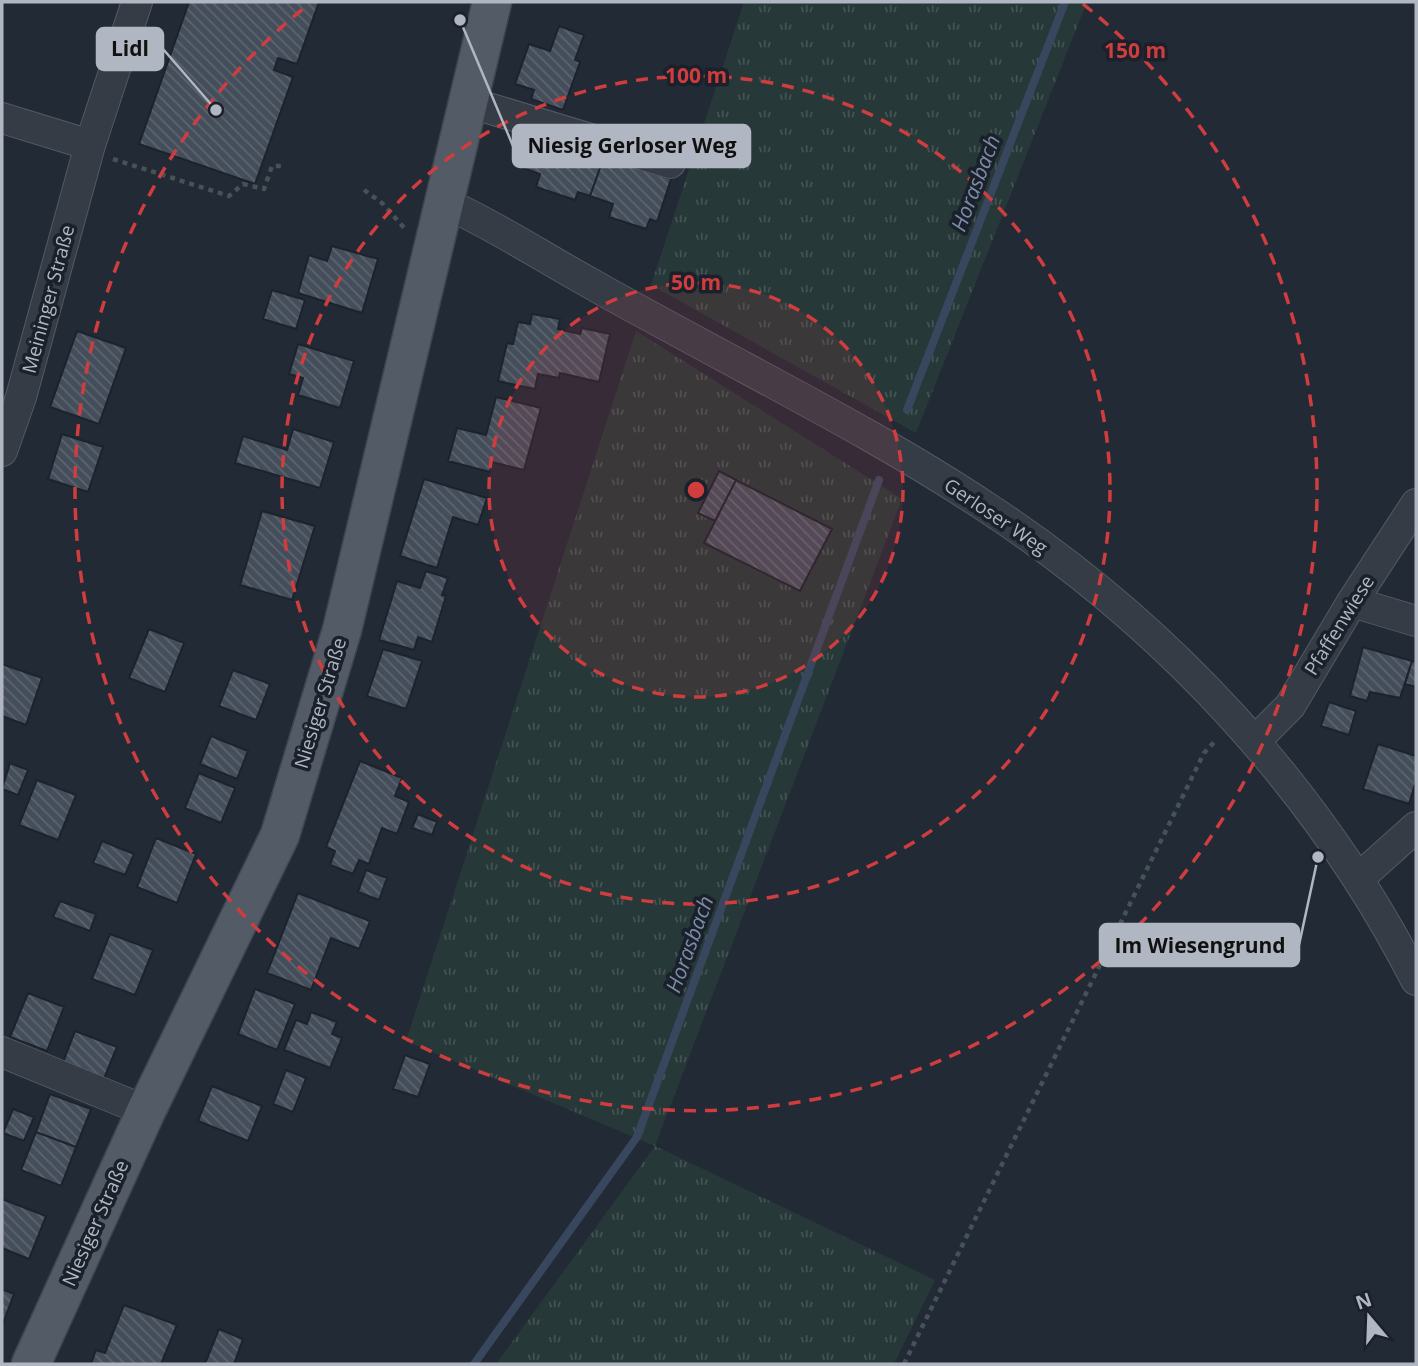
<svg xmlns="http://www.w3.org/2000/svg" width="1418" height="1366" viewBox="0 0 1418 1366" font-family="'Open Sans',sans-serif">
	<defs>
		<pattern id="grass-tufts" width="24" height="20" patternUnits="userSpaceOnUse" patternTransform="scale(1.75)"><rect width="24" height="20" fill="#273839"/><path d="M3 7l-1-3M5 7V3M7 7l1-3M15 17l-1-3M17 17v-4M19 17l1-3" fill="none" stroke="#445354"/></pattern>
		<pattern id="building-back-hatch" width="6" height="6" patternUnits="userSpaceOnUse" patternTransform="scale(1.75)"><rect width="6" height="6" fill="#444d5a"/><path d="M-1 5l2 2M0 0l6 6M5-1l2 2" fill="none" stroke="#5c6470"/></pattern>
	</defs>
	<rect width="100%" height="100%" fill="#222a36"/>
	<path fill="url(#grass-tufts)" d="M744 2H1087L916 433 651 285Z
		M636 331 902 499 655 1146 935 1280 894 1364H496L655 1146 406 1041Z"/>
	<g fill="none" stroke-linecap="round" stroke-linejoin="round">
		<path stroke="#39475e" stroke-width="8" d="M907 410 1065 2
			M474 1364 637 1137 879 480"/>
	</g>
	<path fill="url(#building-back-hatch)" stroke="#1d232d" stroke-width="2" d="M189 2H319L297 64 278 58 274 70 293 77 255 184 139 144Z
		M559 26 584 35 575 60 580 62 563 110 531 99 534 90 515 84 529 44 550 51Z
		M535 134 604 157 590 196 578 192 575 200 536 187 540 174 523 168Z
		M604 157 671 179 657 222 650 219 646 229 609 217 613 204 590 196Z
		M332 246 378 259 362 313 298 293 309 255 327 261Z
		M272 290 305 300 296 329 263 319Z
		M532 314 560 319 558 329 580 334 582 328 610 334 599 382 560 373 559 378 538 374 535 389 498 381 507 343 513 344 518 322 530 324Z
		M77 331 126 348 99 424 50 407Z
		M298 344 354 361 340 408 298 395 303 378 289 374Z
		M496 397 541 408 524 470 492 462 490 472 448 461 457 428 486 435Z
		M293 429 334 442 320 488 235 463 243 436 287 450Z
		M62 434 103 447 88 492 48 479Z
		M719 471 736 480 715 521 698 513Z
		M424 479 487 498 478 525 453 517 437 568 400 556Z
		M736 480 832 529 800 591 704 543Z
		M262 511 315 526 292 600 240 585Z
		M426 571 448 578 442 595 446 596 432 642 418 637 414 650 379 640 397 581 420 588Z
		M149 629 184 643 165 692 129 678Z
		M1363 647 1412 661 1400 698 1370 692 1367 701 1350 696Z
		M383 649 422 661 406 709 367 696Z
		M1412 661 1416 662V687L1405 684Z
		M2 664 42 678 26 725 2 716Z
		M233 670 270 684 256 720 219 706Z
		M1329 702 1356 711 1349 735 1321 726Z
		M211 736 248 751 237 779 200 764Z
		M1378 744 1416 756V781L1409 804 1363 789Z
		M360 761 402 778 395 796 409 802 397 834 382 828 369 864 359 860 353 874 330 865 335 851 326 847Z
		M10 763 28 770 18 795 2 789Z
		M199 773 235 788 221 823 185 808Z
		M37 780 76 795 58 840 19 825Z
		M418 814 437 822 432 835 412 828Z
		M156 838 196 854 177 903 137 887Z
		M102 841 134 854 125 875 93 863Z
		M366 870 387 878 379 900 358 892Z
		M298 893 370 921 359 949 331 938 311 990 267 973Z
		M60 901 96 914 90 931 53 917Z
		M110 934 153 950 135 995 92 979Z
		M255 989 295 1004 277 1050 238 1034Z
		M28 993 64 1007 47 1051 10 1037Z
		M311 1012 337 1022 332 1034 342 1038 330 1068 284 1050 296 1020 307 1024Z
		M75 1031 117 1047 103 1081 62 1065Z
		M405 1055 430 1064 418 1097 393 1089Z
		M286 1070 306 1078 293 1112 273 1104Z
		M212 1086 262 1106 248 1141 198 1121Z
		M50 1094 91 1109 76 1147 36 1132Z
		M13 1109 34 1117 24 1141 3 1133Z
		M36 1132 76 1147 61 1186 21 1170Z
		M2 1199 46 1216 29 1259 2 1248Z
		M2 1289 14 1294 2 1326Z
		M124 1305 177 1325 161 1364H91L96 1350 105 1353Z
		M219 1329 243 1339 234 1364H205Z"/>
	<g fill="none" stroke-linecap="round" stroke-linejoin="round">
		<g stroke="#535a64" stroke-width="32">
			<path id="minor" d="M468 102 670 163
				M2 118 90 145
				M445 203C496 226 541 256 590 283 623 302 657 320 690 338 791 393 893 445 989 509 1167 626 1319 790 1416 980
				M2 451 21 397 90 145 137 2
				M1352 602 1416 621
				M1255 741 1290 706 1352 602 1416 504
				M1359 878 1416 827
				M2 1052 146 1111"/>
		</g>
		<g stroke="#3f4550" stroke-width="41">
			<path id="major" d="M31 1364 146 1111 280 835 342 630 492 2"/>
		</g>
		<path stroke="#445356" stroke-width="4.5" stroke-dasharray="5 5" stroke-linecap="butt" d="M113 159 229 196 243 184 264 189 272 166H281
			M364 190 382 203 406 230
			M904 1364 1204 753 1216 740"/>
		<use href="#minor" stroke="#353c46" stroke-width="30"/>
		<use href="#major" stroke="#535b66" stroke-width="38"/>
	</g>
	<circle cx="696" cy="490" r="207" fill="#d03d3f" fill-opacity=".12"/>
	<g fill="none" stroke="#d03d3f" stroke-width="3.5" stroke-dasharray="12 9">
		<circle cx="696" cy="490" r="207"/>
		<circle cx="696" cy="490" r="414"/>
		<path d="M1083 4A621 621 0 1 1 309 4"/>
	</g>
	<g text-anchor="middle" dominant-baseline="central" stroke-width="7" stroke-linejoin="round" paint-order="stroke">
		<g font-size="19" fill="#b0b7c3" stroke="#1b212b">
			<text transform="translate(48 299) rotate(-75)">Meininger Straße</text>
			<text transform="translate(996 516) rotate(34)">Gerloser Weg</text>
			<text transform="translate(1339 625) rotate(-58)">Pfaffenwiese</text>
			<text transform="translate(320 703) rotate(-73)">Niesiger Straße</text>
			<text transform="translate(95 1223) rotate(-66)">Niesiger Straße</text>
		</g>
		<g font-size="21" font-style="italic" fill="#7b8da9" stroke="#1b212b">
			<text transform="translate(975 183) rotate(-69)">Horasbach</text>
			<text transform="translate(689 944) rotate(-70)">Horasbach</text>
		</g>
	</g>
	<circle cx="696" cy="490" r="10" fill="#d03d3f" stroke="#1b212b" stroke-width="3.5"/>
	<g font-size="21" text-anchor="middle" font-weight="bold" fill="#d03d3f" stroke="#1b212b" stroke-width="7" stroke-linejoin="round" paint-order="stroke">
		<text x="1135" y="58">150 m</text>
		<text x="696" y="83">100 m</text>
		<text x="696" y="290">50 m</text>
	</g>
	<path fill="none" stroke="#b0b7c3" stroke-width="2.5" d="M216 110L163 49M460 20L513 146M1318 857L1299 945"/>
	<g fill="#b0b7c3" stroke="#1b212b" stroke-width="2.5">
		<circle cx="216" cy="110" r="7"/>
		<circle cx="460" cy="20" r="7"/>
		<circle cx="1318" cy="857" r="7"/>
	</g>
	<g fill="#b0b7c3" stroke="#b0b7c3" stroke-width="2.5">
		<rect x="97" y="28" width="66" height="42" rx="7"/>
		<rect x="513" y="125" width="237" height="42" rx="7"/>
		<rect x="1100" y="924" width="199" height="42" rx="7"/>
	</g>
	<g font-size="21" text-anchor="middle" font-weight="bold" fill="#111">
		<text x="130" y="56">Lidl</text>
		<text x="632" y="153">Niesig Gerloser Weg</text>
		<text x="1200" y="953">Im Wiesengrund</text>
	</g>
	<rect width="1418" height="1366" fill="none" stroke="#b0b7c3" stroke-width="7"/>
	<g transform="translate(1369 1317) rotate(341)" stroke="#1b212b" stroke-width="5" paint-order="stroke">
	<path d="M0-5L12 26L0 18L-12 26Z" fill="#b0b7c3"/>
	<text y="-10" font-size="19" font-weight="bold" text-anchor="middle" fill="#b0b7c3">N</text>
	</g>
</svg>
